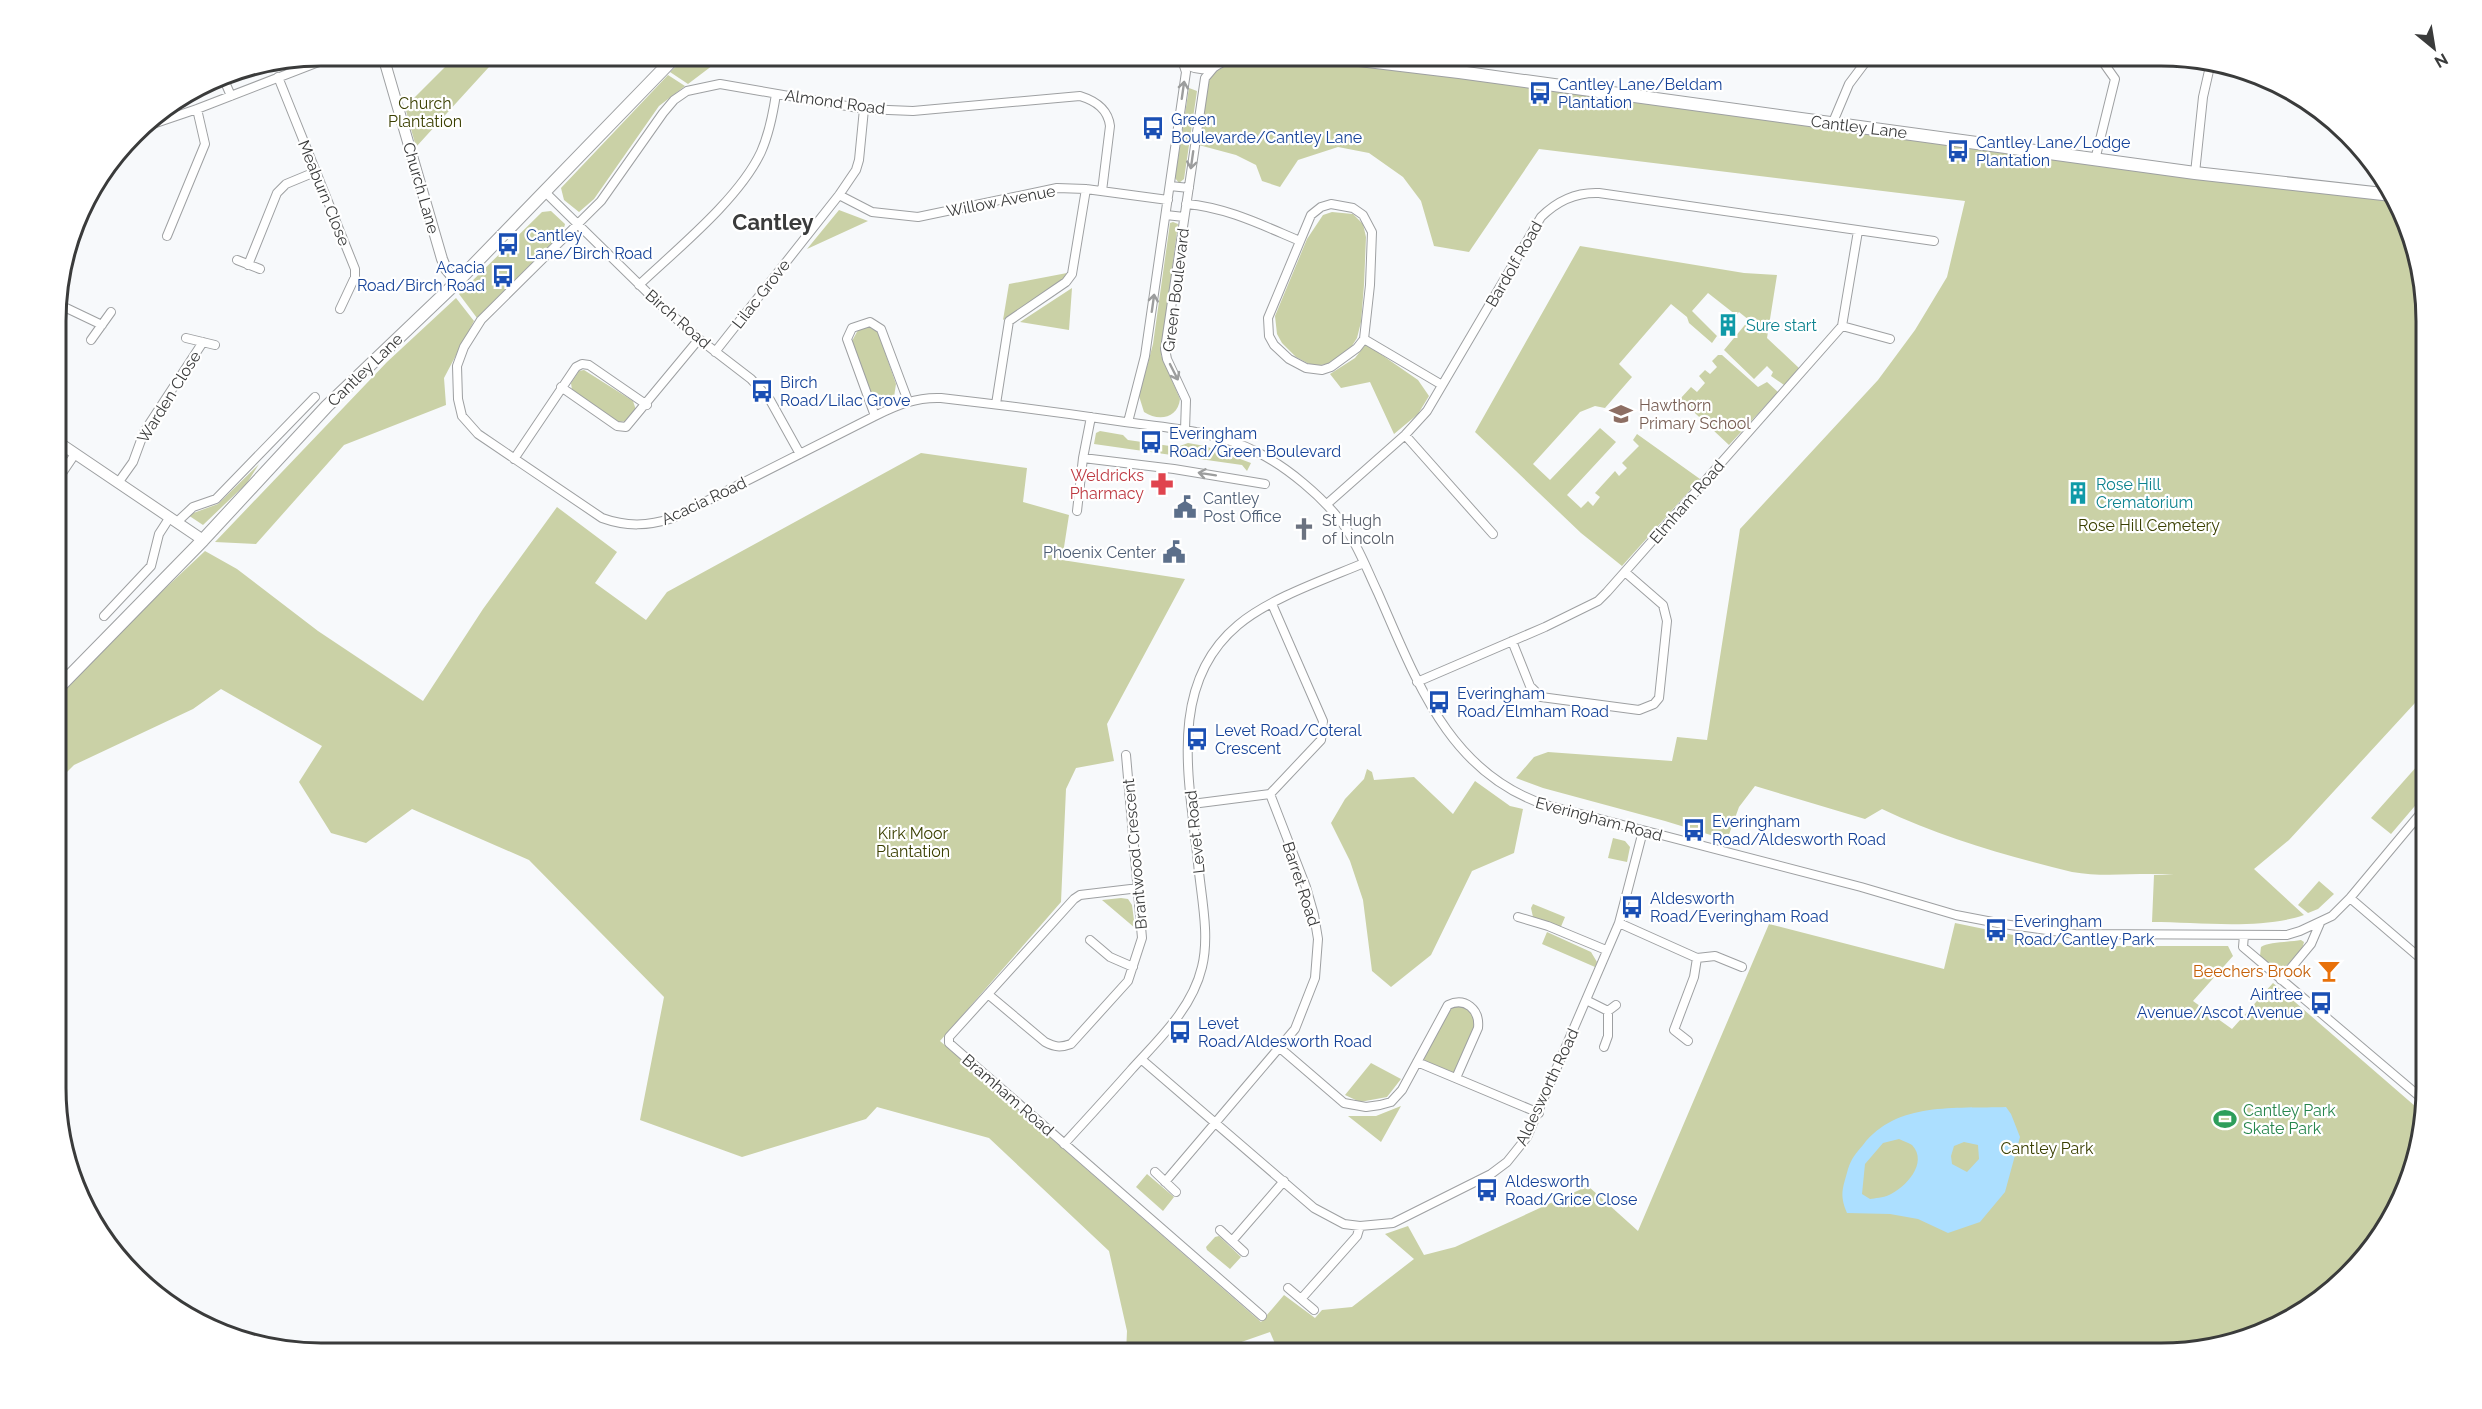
<svg xmlns="http://www.w3.org/2000/svg" width="2482" height="1409" viewBox="0 0 2482 1409" font-family="Raleway,sans-serif">
	<rect width="100%" height="100%" fill="#f7f9fb"/>
	<path fill="#cad1a6" d="M456 56H499L416 147 405 107Z
		M688 56H725L688 84 670 72Z
		M1242 56H1319L2387 195 2385 203 2397 204 2412 236 2426 304V691L2289 840 2254 869 2304 915C2261 930 2198 922 2152 922L2154 875H2174C2140 872 2105 878 2072 872 2007 856 1943 838 1882 809L1865 819 1755 786 1739 807 1727 840 1665 821 1543 788 1516 778 1534 757 1548 752 1672 761 1677 737 1707 740 1740 529 1878 380 1915 330 1947 277 1965 201 1539 149 1469 252 1434 246 1421 201 1403 177 1369 153 1338 147 1298 160 1280 187 1262 181 1256 165 1236 155 1195 144 1205 78Z
		M668 75 685 86 659 106 594 199 579 212 564 200 561 188Z
		M1189 88 1197 91 1184 179 1179 183 1175 178Z
		M839 210 868 221 807 249Z
		M551 211 565 224 563 232 477 318 459 294 542 212Z
		M1332 212 1353 214 1363 224 1366 237 1364 285 1361 322 1357 338 1352 346 1336 359 1328 364 1313 366 1296 357 1282 343 1277 334 1275 316 1307 239 1323 215Z
		M1173 222 1178 224 1161 355 1180 399C1178 418 1159 422 1144 412L1139 396 1153 344 1170 223Z
		M1580 246 1744 273 1777 275 1767 338 1799 368 1784 385 1771 376 1773 372 1767 366 1754 379 1724 350 1749 320 1739 312 1736 315 1708 293 1692 311 1717 336 1712 343 1689 323 1687 317 1671 304 1619 364 1632 377 1605 408 1595 406 1580 412 1533 464 1550 480 1600 428 1616 442 1567 495 1581 508 1588 501 1593 506 1600 497 1595 493 1615 471 1619 476 1627 468 1622 463 1639 446 1633 440 1637 434 1700 479 1622 566 1581 533 1475 432Z
		M1067 273 1064 279 1003 320 1009 284Z
		M1072 288 1069 330 1020 322Z
		M456 298 474 321 444 378 446 405 344 445 256 544 215 542 387 362Z
		M867 326 878 332 896 384 894 397 883 402 873 399 852 341 858 330Z
		M1366 344 1418 380 1429 396 1418 414 1394 434 1370 382 1341 388 1330 374 1355 358Z
		M1718 355H1722L1758 387 1767 382 1778 392 1729 445 1680 399 1691 387 1697 392 1705 383 1699 376 1705 370 1710 374 1717 367 1712 361Z
		M584 370 633 401 636 410 628 421 619 422 572 390 571 383 579 371Z
		M1100 431 1123 435 1128 440 1177 447 1188 443 1205 446 1251 463 1247 471 1242 465 1094 444 1096 433Z
		M921 453 1027 468 1023 502 1069 515 1062 560 1185 579 1107 724 1114 761 1076 768 1066 789 1061 902 940 1041 1261 1322 1284 1295 1315 1318 1322 1310 1352 1307 1414 1259 1385 1234 1408 1226 1424 1255 1455 1247 1588 1186 1638 1231 1769 924 1944 969 1955 923 2042 941 2092 946H2228L2233 956 2193 1001 2232 1029 2273 983 2423 1113 2391 1220 2308 1309 2246 1339 2178 1353H1279L1270 1332 1210 1353H1126L1127 1331 1109 1251 989 1138 877 1107 866 1119 742 1157 640 1120 664 997 529 860 412 809 366 843 331 833 299 782 322 746 221 689 193 709 74 765 58 781V689L205 551 237 569 318 631 423 701 483 609 557 507 617 552 595 583 646 620 667 592Z
		M259 464 247 483 203 525 188 515 218 504Z
		M2418 765 2426 772V793L2391 834 2371 818Z
		M1367 769 1372 772 1374 780 1414 777 1453 814 1475 781 1510 806 1523 809 1514 853 1472 871 1431 955 1391 987 1372 971 1363 900 1350 861 1331 823 1345 799 1364 779Z
		M1613 838 1625 841 1630 847 1627 862 1608 858Z
		M2319 881 2334 894 2318 909 2308 913 2298 905Z
		M1121 898 1128 899 1132 905 1135 928 1102 900Z
		M1533 904 1565 917 1560 929 1533 917 1531 908Z
		M1547 932 1591 952 1597 962 1595 967 1542 944Z
		M2301 940 2304 942C2302 954 2287 968 2276 970L2260 956 2261 947C2268 942 2290 942 2301 940Z
		M1463 1002 1479 1020 1456 1078 1417 1062 1448 1005Z
		M1371 1063 1401 1079 1387 1097 1360 1102 1345 1095Z
		M1401 1106 1381 1142 1348 1116H1376Z
		M1147 1174 1174 1197 1163 1211 1136 1187Z
		M1219 1236 1241 1257 1230 1269 1207 1250 1206 1247 1215 1237Z"/>
	<path fill="#acdfff" fill-rule="evenodd" d="M2006 1107 2011 1114 2020 1137 2005 1192 1980 1222 1948 1233 1918 1219 1890 1214 1847 1213C1839 1194 1843 1188 1848 1169 1851 1159 1856 1153 1863 1145 1897 1101 1955 1109 2006 1107ZM1899 1139C1903 1141 1909 1143 1912 1145 1929 1163 1905 1188 1889 1195 1883 1198 1875 1198 1870 1199L1862 1194 1865 1164 1883 1143ZM1964 1142 1978 1145 1979 1159 1967 1172 1952 1164 1951 1156 1954 1146Z"/>
	<g fill="none" stroke-linecap="round" stroke-linejoin="round">
		<g stroke="#9ea0a2" stroke-width="10">
			<path id="minor" d="M222 75 231 96
				M278 77 355 269V277L340 309
				M1833 122 1849 84 1870 56
				M141 128 197 109 334 56
				M2095 160 2115 79 2103 62
				M2195 173 2203 97 2211 62
				M1170 186 1189 188
				M1102 191 1110 126C1108 109 1096 101 1080 96L913 111 864 109 720 84 687 91 674 100 663 113 601 201 481 320 464 347 457 366 458 399 462 416 478 434 602 518C627 527 648 526 673 518L875 416C897 405 916 397 941 398 1002 405 1064 413 1125 422 1170 428 1216 431 1257 452 1287 467 1323 497 1343 524 1358 545 1367 570 1378 593 1416 679 1448 773 1546 805L1861 887 1956 915 2003 924 2075 934 2287 935 2300 931 2332 916 2350 898 2426 807
				M545 192 653 298 699 339 751 379 762 391 770 400 800 454
				M839 195 872 212 918 217 1057 188 1086 189 1168 200
				M1186 204C1226 207 1264 226 1300 241
				M1331 204 1353 208 1363 215 1372 232 1370 285 1364 339 1357 348 1331 367 1322 370 1306 368 1289 359 1274 345 1269 336 1268 318 1311 215 1321 207Z
				M83 205V203
				M1166 215 1184 217
				M167 236 205 144 197 109
				M237 260 260 269
				M248 265 277 193 286 184 315 172
				M639 285C677 249 739 199 761 152 769 134 773 114 776 94
				M58 304 102 325
				M1842 326 1890 339
				M186 338 215 345
				M1364 339 1442 385
				M91 340 111 312
				M715 352 839 195 856 170 859 160 864 109
				M561 387 617 426 626 427 699 339
				M996 404 1009 321 1066 282 1072 274 1086 189
				M875 416 847 339 852 328 870 322 881 329 908 401
				M1128 422 1145 356 1186 72 1182 60
				M1185 430 1186 400 1167 359 1165 349 1205 78 1215 66
				M1405 435 1493 534
				M1083 458 1174 469 1265 484
				M514 459 576 367 582 364 589 365 647 405
				M58 479 75 454
				M118 483 133 462 144 432 203 342
				M1327 504 1405 435 1427 411 1541 217C1557 201 1576 192 1599 193L1934 241
				M1077 511 1083 458 1091 417
				M177 522 193 507 216 499 315 397
				M104 616 151 566 159 534 170 517
				M1512 641 1530 686 1541 697 1639 710 1654 704 1659 698 1667 621 1663 605 1625 572
				M1417 682 1545 627 1598 601 1607 592 1842 326 1858 231
				M1192 804 1270 794 1321 740 1323 721 1272 604
				M2419 815 2426 821
				M1139 888 1080 895 1074 899 949 1037V1043L1262 1316
				M2350 898 2426 963
				M1518 917 1548 926 1606 950
				M1619 923 1697 958 1694 977 1674 1030 1688 1041
				M2244 935 2243 947 2426 1102
				M1090 940 1110 957 1133 967
				M1697 958 1715 956 1742 967
				M2281 980 2311 944 2320 923
				M989 995 1045 1042C1055 1047 1060 1048 1071 1044L1128 981 1142 938 1126 755
				M1586 1000 1608 1011
				M1604 1047 1608 1036V1011L1616 1005
				M1280 1048 1344 1103 1366 1107 1380 1105 1391 1102 1402 1090 1448 1005C1465 997 1480 1009 1478 1028L1456 1078
				M1141 1059 1314 1208 1344 1224 1360 1226 1393 1223 1491 1174 1507 1162 1527 1137 1619 923 1643 831
				M1417 1062 1539 1113
				M1064 1144C1086 1120 1109 1095 1131 1070 1159 1039 1192 1009 1202 967 1210 935 1201 896 1198 863 1190 783 1166 685 1238 625 1270 598 1326 579 1364 563
				M1155 1172 1176 1192
				M1165 1182 1295 1029 1315 978 1318 939 1314 915 1306 887 1270 794
				M1220 1230 1244 1252
				M1232 1241 1284 1181
				M1288 1288 1314 1310
				M1301 1299 1357 1236 1360 1226"/>
		</g>
		<g stroke="#9ea0a2" stroke-width="12">
			<path id="tertiary" d="M383 56 442 259 446 269 457 282
				M58 442 203 540"/>
		</g>
		<g stroke="#9ea0a2" stroke-width="14">
			<path id="secondary" d="M1178 56C1193 70 1211 72 1226 56
				M1326 56 1459 72 2195 173 2392 195
				M58 688 203 540 327 406 457 282 676 56"/>
		</g>
		<use href="#minor" stroke="#fff" stroke-width="8"/>
		<use href="#tertiary" stroke="#fff" stroke-width="10"/>
		<use href="#secondary" stroke="#fff" stroke-width="12"/>
	</g>
	<defs><path id="oneway-shaft" d="M-6 0H5M1.5-3L5.5 0L1.5 3" fill="none" stroke-width="1.6" stroke-linecap="round" stroke-linejoin="round" transform="scale(1.5)"/></defs>
	<g stroke="#9c9d9d">
		<use href="#oneway-shaft" transform="translate(1183 90) rotate(-82)"/>
		<use href="#oneway-shaft" transform="translate(1192 160) rotate(98)"/>
		<use href="#oneway-shaft" transform="translate(1153 303) rotate(-82)"/>
		<use href="#oneway-shaft" transform="translate(1174 372) rotate(63)"/>
		<use href="#oneway-shaft" transform="translate(1207 474) rotate(-171)"/>
	</g>
	<defs>
		<g id="bus-bare" transform="scale(1.8)"><path d="M-5-6H5V4H4V6H2V4H-2V6H-4V4H-5ZM-3.5-4V0h7V-4ZM-3.5 1.2v1.5H-2V1.2ZM2 1.2v1.5H3.5V1.2Z" fill="#1a4fb4" stroke="#fff" stroke-width="2.5" paint-order="stroke"/></g>
		<g id="building-bare" transform="scale(1.8)"><path d="M-4-6H4V6H1V3H-1V6H-4ZM-2.5-4.3h1.7v1.8h-1.7ZM.8-4.3h1.7v1.8H.8ZM-2.5-1h1.7V.8h-1.7ZM.8-1h1.7V.8H.8Z" fill="#0f9aa8" stroke="#fff" stroke-width="2.5" paint-order="stroke"/></g>
		<g id="school-bare" transform="scale(1.8)"><path d="M0-5L7-2L0 1L-7-2ZM-4 1L0 2.5L4 1V4Q0 6-4 4Z" fill="#8d6e63" stroke="#fff" stroke-width="2.5" paint-order="stroke"/></g>
		<g id="pharmacy-bare" transform="scale(1.8)"><path d="M-2-6h4v4h4v4h-4v4h-4v-4h-4v-4h4Z" fill="#e0444e" stroke="#fff" stroke-width="2.5" paint-order="stroke"/></g>
		<g id="civic-bare" transform="scale(1.8)"><path d="M-.6-6.5H3V-4.5H.6V-3L4-1V1h2V6H-6V1h2V-1L-.6-3ZM-1.2 2.5V6h2.4V2.5Z" fill="#5c6f8a" stroke="#fff" stroke-width="2.5" paint-order="stroke"/></g>
		<g id="church-bare" transform="scale(1.8)"><path d="M-1.2-6h2.4v3.5h3.3v2.4h-3.3V6h-2.4V-.1h-3.3v-2.4h3.3Z" fill="#6b7280" stroke="#fff" stroke-width="2.5" paint-order="stroke"/></g>
		<g id="bar-bare" transform="scale(1.8)"><path d="M-6-5H6L.8 .8V4.5H3.5V6h-7V4.5H-.8V.8Z" fill="#e8710a" stroke="#fff" stroke-width="2.5" paint-order="stroke"/></g>
		<g id="stadium-bare" transform="scale(1.8)"><path d="M0-5a6.5 5 0 1 0 0 10a6.5 5 0 1 0 0-10ZM-3.5-1.8h7v3.6h-7Z" fill="#2e9e5b" stroke="#fff" stroke-width="2.5" paint-order="stroke"/></g>
	</defs>
	<g fill-rule="evenodd">
		<use href="#bus-bare" x="1540" y="93"/>
		<use href="#bus-bare" x="1153" y="128"/>
		<use href="#bus-bare" x="1958" y="151"/>
		<use href="#bus-bare" x="508" y="244"/>
		<use href="#bus-bare" x="503" y="276"/>
		<use href="#building-bare" x="1728" y="325"/>
		<use href="#bus-bare" x="762" y="391"/>
		<use href="#school-bare" x="1621" y="414"/>
		<use href="#bus-bare" x="1151" y="442"/>
		<use href="#pharmacy-bare" x="1162" y="484"/>
		<use href="#building-bare" x="2078" y="493"/>
		<use href="#civic-bare" x="1185" y="507"/>
		<use href="#church-bare" x="1304" y="529"/>
		<use href="#civic-bare" x="1174" y="552"/>
		<use href="#bus-bare" x="1439" y="702"/>
		<use href="#bus-bare" x="1197" y="739"/>
		<use href="#bus-bare" x="1694" y="830"/>
		<use href="#bus-bare" x="1632" y="907"/>
		<use href="#bus-bare" x="1996" y="930"/>
		<use href="#bar-bare" x="2329" y="971"/>
		<use href="#bus-bare" x="2321" y="1003"/>
		<use href="#bus-bare" x="1180" y="1032"/>
		<use href="#stadium-bare" x="2225" y="1119"/>
		<use href="#bus-bare" x="1487" y="1190"/>
	</g>
	<g text-anchor="middle" dominant-baseline="central" stroke-width="4.5" stroke-linejoin="round" paint-order="stroke">
		<g font-size="16" fill="#164399" stroke="#fff" text-anchor="start">
			<text x="1558" y="84">Cantley Lane/Beldam<tspan x="1558" dy="18">Plantation</tspan></text>
			<text x="1171" y="119">Green<tspan x="1171" dy="18">Boulevarde/Cantley Lane</tspan></text>
			<text x="1976" y="142">Cantley Lane/Lodge<tspan x="1976" dy="18">Plantation</tspan></text>
			<text x="526" y="235">Cantley<tspan x="526" dy="18">Lane/Birch Road</tspan></text>
			<text x="485" y="267" text-anchor="end">Acacia<tspan x="485" dy="18">Road/Birch Road</tspan></text>
			<text x="780" y="382">Birch<tspan x="780" dy="18">Road/Lilac Grove</tspan></text>
			<text x="1169" y="433">Everingham<tspan x="1169" dy="18">Road/Green Boulevard</tspan></text>
			<text x="1457" y="693">Everingham<tspan x="1457" dy="18">Road/Elmham Road</tspan></text>
			<text x="1215" y="730">Levet Road/Coteral<tspan x="1215" dy="18">Crescent</tspan></text>
			<text x="1712" y="821">Everingham<tspan x="1712" dy="18">Road/Aldesworth Road</tspan></text>
			<text x="1650" y="898">Aldesworth<tspan x="1650" dy="18">Road/Everingham Road</tspan></text>
			<text x="2014" y="921">Everingham<tspan x="2014" dy="18">Road/Cantley Park</tspan></text>
			<text x="2303" y="994" text-anchor="end">Aintree<tspan x="2303" dy="18">Avenue/Ascot Avenue</tspan></text>
			<text x="1198" y="1023">Levet<tspan x="1198" dy="18">Road/Aldesworth Road</tspan></text>
			<text x="1505" y="1181">Aldesworth<tspan x="1505" dy="18">Road/Grice Close</tspan></text>
		</g>
		<g font-size="16" fill="#3a3b3b" stroke="#fff">
			<text transform="translate(835 102) rotate(8)">Almond Road</text>
			<text transform="translate(1859 127) rotate(7)">Cantley Lane</text>
			<text transform="translate(421 188) rotate(74)">Church Lane</text>
			<text transform="translate(324 193) rotate(68)">Meaburn Close</text>
			<text transform="translate(1001 201) rotate(-11)">Willow Avenue</text>
			<text transform="translate(1514 264) rotate(-60)">Bardolf Road</text>
			<text transform="translate(1176 290) rotate(-83)">Green Boulevard</text>
			<text transform="translate(761 294) rotate(-52)">Lilac Grove</text>
			<text transform="translate(678 319) rotate(41)">Birch Road</text>
			<text transform="translate(365 370) rotate(-44)">Cantley Lane</text>
			<text transform="translate(169 397) rotate(-58)">Warden Close</text>
			<text transform="translate(704 501) rotate(-25)">Acacia Road</text>
			<text transform="translate(1687 502) rotate(-49)">Elmham Road</text>
			<text transform="translate(1599 819) rotate(15)">Everingham Road</text>
			<text transform="translate(1195 832) rotate(-96)">Levet Road</text>
			<text transform="translate(1135 854) rotate(-95)">Brantwood Crescent</text>
			<text transform="translate(1301 884) rotate(72)">Barret Road</text>
			<text transform="translate(1547 1087) rotate(-65)">Aldesworth Road</text>
			<text transform="translate(1008 1095) rotate(41)">Bramham Road</text>
		</g>
		<g font-size="16" fill="#3a3f01" stroke="#fff">
			<text x="425" y="103">Church<tspan x="425" dy="18">Plantation</tspan></text>
			<text x="2149" y="525">Rose Hill Cemetery</text>
			<text x="913" y="833">Kirk Moor<tspan x="913" dy="18">Plantation</tspan></text>
			<text x="2047" y="1148">Cantley Park</text>
		</g>
		<g font-size="16" fill="#0d838f" stroke="#fff" text-anchor="start">
			<text x="1746" y="325">Sure start</text>
			<text x="2096" y="484">Rose Hill<tspan x="2096" dy="18">Crematorium</tspan></text>
		</g>
		<g font-size="16" fill="#785e54" stroke="#fff" text-anchor="start">
			<text x="1639" y="405">Hawthorn<tspan x="1639" dy="18">Primary School</tspan></text>
		</g>
		<g font-size="16" fill="#be3a42" stroke="#fff" text-anchor="end">
			<text x="1144" y="475">Weldricks<tspan x="1144" dy="18">Pharmacy</tspan></text>
		</g>
		<g font-size="16" fill="#4e5e75" stroke="#fff" text-anchor="start">
			<text x="1203" y="498">Cantley<tspan x="1203" dy="18">Post Office</tspan></text>
			<text x="1156" y="552" text-anchor="end">Phoenix Center</text>
		</g>
		<g font-size="16" fill="#5b616d" stroke="#fff" text-anchor="start">
			<text x="1322" y="520">St Hugh<tspan x="1322" dy="18">of Lincoln</tspan></text>
		</g>
		<g font-size="16" fill="#c56008" stroke="#fff" text-anchor="end">
			<text x="2311" y="971">Beechers Brook</text>
		</g>
		<g font-size="16" fill="#27864d" stroke="#fff" text-anchor="start">
			<text x="2243" y="1110">Cantley Park<tspan x="2243" dy="18">Skate Park</tspan></text>
		</g>
		<g font-size="22" font-weight="bold" fill="#3a3b3b" stroke="#fff">
			<text x="773" y="222">Cantley</text>
		</g>
	</g>
	<path d="M0 0H2482V1409H0ZM321 66H2161A255 255 0 0 1 2416 321V1088A255 255 0 0 1 2161 1343H321A255 255 0 0 1 66 1088V321A255 255 0 0 1 321 66Z" fill="#fff" fill-rule="evenodd"/>
	<path fill="none" stroke="#3a3b3b" stroke-width="3" d="M321 66H2161A255 255 0 0 1 2416 321V1088A255 255 0 0 1 2161 1343H321A255 255 0 0 1 66 1088V321A255 255 0 0 1 321 66Z"/>
	<g transform="translate(2434 48) rotate(150)" stroke="#ffffff" stroke-width="4.5" paint-order="stroke">
	<path d="M0-4.5L10 22L0 15L-10 22Z" fill="#3a3b3b"/>
	<text y="-9" font-size="16" font-weight="bold" text-anchor="middle" fill="#3a3b3b">N</text>
	</g>
</svg>
